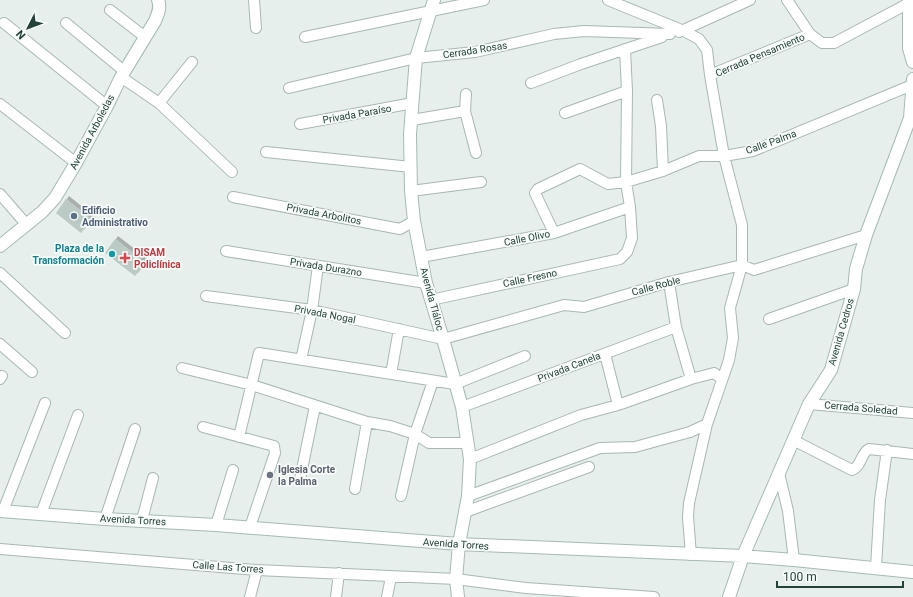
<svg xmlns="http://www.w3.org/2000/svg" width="913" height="597" viewBox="0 0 913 597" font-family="Roboto,sans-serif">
	<defs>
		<filter id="shadow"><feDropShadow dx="3" dy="-3" stdDeviation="0" flood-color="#0004"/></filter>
	</defs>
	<rect width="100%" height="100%" fill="#e6efeb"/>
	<path fill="#bbcac4" filter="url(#shadow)" d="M66 199 92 220 81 233 56 213Z
		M115 239 146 263 135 276 105 253Z"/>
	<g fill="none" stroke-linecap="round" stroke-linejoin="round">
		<g stroke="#a8b8b2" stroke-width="12">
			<path id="minor" d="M254 0 256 28
				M787 0 810 34 822 43H834L909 3
				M110 10 145 37
				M4 23 107 106
				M66 23 124 71
				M679 32 750 0
				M305 37 484 0
				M710 75 810 34
				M121 77 159 103 232 172
				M531 83 581 64 662 37
				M289 88 416 58 475 52 554 34 584 31 670 34
				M466 94 465 111 476 153
				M657 100 661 126 663 171
				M159 103 192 62
				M0 104 76 163
				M565 113 627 91
				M412 120 465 111
				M300 124 413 103
				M266 152 411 167
				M411 191 481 182
				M0 194 26 224
				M233 197 400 229 414 221
				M554 233 535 193 538 189 580 169 608 184 626 182 663 171 699 156H724L753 151 912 85
				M226 251 426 283
				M421 257 554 233 630 207
				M0 273 65 333
				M669 282 676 327 691 379
				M206 296 312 310 443 339 564 305 584 307 669 282 742 265 754 270 866 235
				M431 300 620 259 627 252 632 238 630 207 626 182 627 91 625 49
				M769 319 854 289
				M0 344 32 372
				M605 354 618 405
				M301 360 312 310 318 266
				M182 368 252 385 367 422 390 426 415 434 429 443H467
				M391 374 399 329
				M0 379 2 376
				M809 404 913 413
				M462 407 676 327
				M203 427 274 446 275 453 250 527
				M239 437 259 353 455 384 525 356
				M793 440 852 470C862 466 860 454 869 449L913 454
				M470 459 581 415 618 405 691 379 714 373 722 379
				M779 473 788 511 794 560
				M300 479 315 406
				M355 489 367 422
				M401 496 415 434 433 381
				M468 496 600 448 635 447 690 432 707 424 729 360 733 338 730 308 742 265V225L724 156 710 75 707 50 699 39 684 31 608 0
				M3 511 45 403
				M465 512 589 467
				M41 514 78 415
				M105 519 135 429
				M142 520 153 478
				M216 525 233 470
				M0 549 257 570 456 579 526 588 654 597
				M691 555 688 517 689 503 707 424
				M876 567 880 500 887 450
				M250 597 257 570
				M336 597 339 573
				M387 597 391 577"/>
		</g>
		<g stroke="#a4bbb3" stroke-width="14">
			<path id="secondary" d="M434 0 416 58 410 134 411 191 414 221 426 283 443 339 462 407 470 459 468 496 459 544 456 579 458 597
				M909 0V48L913 62
				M0 246 42 212 55 198 76 163 107 106 121 77 155 21C158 14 161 7 158 0
				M0 511 105 519 216 525 459 544 743 556 794 560 913 572
				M729 597 743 556 809 404 831 370 854 289 856 269 866 235 910 118 913 79"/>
		</g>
		<use href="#minor" stroke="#fff" stroke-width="10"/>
		<use href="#secondary" stroke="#fff" stroke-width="12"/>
	</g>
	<circle fill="#5c6f8a" stroke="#f7fbf9" stroke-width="1.5" cx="74" cy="216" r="4"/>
	<circle fill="#0f9aa8" stroke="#f7fbf9" stroke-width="1.5" cx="112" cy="254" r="4"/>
	<path fill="#e0444e" stroke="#f7fbf9" stroke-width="1.5" d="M123 252h4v4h4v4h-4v4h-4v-4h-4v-4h4z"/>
	<circle fill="#6b7280" stroke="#f7fbf9" stroke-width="1.5" cx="270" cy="475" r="4"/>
	<g text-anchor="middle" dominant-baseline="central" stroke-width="3.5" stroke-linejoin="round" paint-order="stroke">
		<g font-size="10" fill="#24423a" stroke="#f7fbf9">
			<text transform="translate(475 50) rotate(-9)">Cerrada Rosas</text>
			<text transform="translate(760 55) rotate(-23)">Cerrada Pensamiento</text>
			<text transform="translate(357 114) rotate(-10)">Privada Paraíso</text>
			<text transform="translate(92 132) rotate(-62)">Avenida Arboledas</text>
			<text transform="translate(771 142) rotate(-20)">Calle Palma</text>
			<text transform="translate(324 214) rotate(11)">Privada Arbolitos</text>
			<text transform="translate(527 238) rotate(-11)">Calle Olivo</text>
			<text transform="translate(326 267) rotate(9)">Privada Durazno</text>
			<text transform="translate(530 278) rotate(-12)">Calle Fresno</text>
			<text transform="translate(656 286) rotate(-15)">Calle Roble</text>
			<text transform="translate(432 299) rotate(75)">Avenida Tláloc</text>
			<text transform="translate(325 314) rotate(11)">Privada Nogal</text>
			<text transform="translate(841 332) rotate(-74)">Avenida Cedros</text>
			<text transform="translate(569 367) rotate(-21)">Privada Canela</text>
			<text transform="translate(861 408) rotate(5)">Cerrada Soledad</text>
			<text transform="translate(133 520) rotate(3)">Avenida Torres</text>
			<text transform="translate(456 544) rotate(4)">Avenida Torres</text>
			<text transform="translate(228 567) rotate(4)">Calle Las Torres</text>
		</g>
		<g font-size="10" font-weight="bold" fill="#4e5e75" stroke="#f7fbf9" text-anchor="start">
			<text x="82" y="210">Edificio<tspan x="82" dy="12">Administrativo</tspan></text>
		</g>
		<g font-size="10" font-weight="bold" fill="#0d838f" stroke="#f7fbf9" text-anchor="end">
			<text x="104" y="248">Plaza de la<tspan x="104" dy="12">Transformación</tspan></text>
		</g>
		<g font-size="10" font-weight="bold" fill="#be3a42" stroke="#f7fbf9" text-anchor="start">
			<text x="134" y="252">DISAM<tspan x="134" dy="12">Policlínica</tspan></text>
		</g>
		<g font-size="10" font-weight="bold" fill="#5b616d" stroke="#f7fbf9" text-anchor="start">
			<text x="278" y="469">Iglesia Corte<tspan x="278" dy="12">la Palma</tspan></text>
		</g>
	</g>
	<g transform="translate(28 28) rotate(228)" stroke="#f7fbf9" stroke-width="3" paint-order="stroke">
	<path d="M0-3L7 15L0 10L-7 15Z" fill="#24423a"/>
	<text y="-6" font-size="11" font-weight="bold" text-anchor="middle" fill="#24423a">N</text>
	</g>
	<path d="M777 581v6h126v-6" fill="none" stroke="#24423a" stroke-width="2"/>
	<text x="783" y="581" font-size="12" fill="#24423a" stroke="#f7fbf9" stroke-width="3" paint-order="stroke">100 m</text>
</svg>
